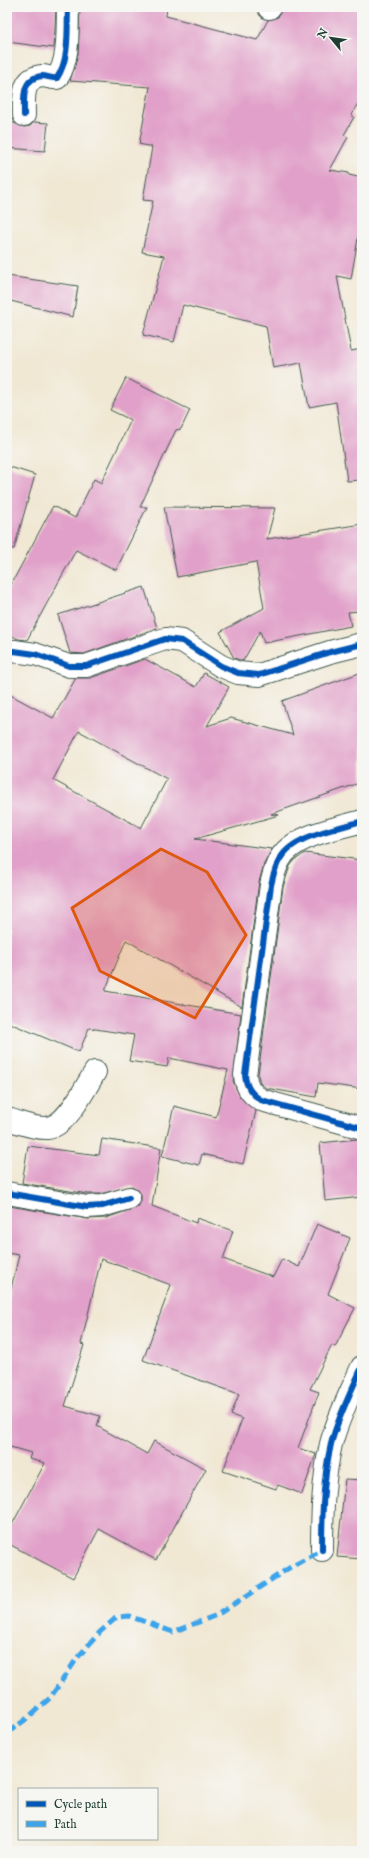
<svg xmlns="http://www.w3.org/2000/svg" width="369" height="1858" viewBox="0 0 369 1858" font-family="'IM FELL English',serif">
	<rect width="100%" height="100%" fill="#f6f6f2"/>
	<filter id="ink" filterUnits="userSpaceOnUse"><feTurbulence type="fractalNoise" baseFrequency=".025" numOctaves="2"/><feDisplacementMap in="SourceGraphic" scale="8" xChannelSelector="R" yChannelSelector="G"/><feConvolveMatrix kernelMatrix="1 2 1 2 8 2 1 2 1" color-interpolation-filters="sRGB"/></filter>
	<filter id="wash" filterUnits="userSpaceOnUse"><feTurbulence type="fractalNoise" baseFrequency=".012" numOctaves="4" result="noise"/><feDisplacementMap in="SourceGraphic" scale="16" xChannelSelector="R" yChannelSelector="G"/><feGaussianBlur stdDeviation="0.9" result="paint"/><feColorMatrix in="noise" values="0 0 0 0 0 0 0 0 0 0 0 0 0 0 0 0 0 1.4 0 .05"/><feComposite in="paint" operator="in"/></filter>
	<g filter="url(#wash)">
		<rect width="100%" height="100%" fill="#f1e8d4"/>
		<g id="blocks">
			<path fill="#e1a0c9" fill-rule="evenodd" d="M7 7H56L54 48 7 42Z
				M80 7H167L166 16 257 40 268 20 278 17 282 7H362V97L351 115 354 117 344 135 348 137 330 170 349 173V175L362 178V215L351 279 337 276 351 351 362 349V480L347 481 336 402 309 407 301 363 273 368 266 326 183 305 174 342 143 335 164 256 142 252 153 201 143 200 152 147 139 144 150 87 70 81 78 54Z
				M7 122 14 123 24 127 30 126 34 122 48 123 45 151 7 148Z
				M7 276 78 286 73 317 7 300Z
				M126 378 190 410 181 429 176 430 140 507H147L116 570 76 550 27 640 18 639 7 633V592L53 506 75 518 94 479 101 483 131 420 110 410Z
				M7 466 35 475 14 549H7Z
				M164 507 275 508 267 539 362 524V611L348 612 351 626 264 643 260 631 243 661 234 658 220 632 264 608 256 562 177 577Z
				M144 587 157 628 84 654 70 653 58 615Z
				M145 659 196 687 204 673 229 687 207 726 231 718 293 735 282 701 362 672V782L271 814 279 815 195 839 272 849 264 864 259 882 242 1007 126 940 105 991 241 1014 233 1081 240 1097 256 1111 243 1164 202 1154 199 1165 162 1156 174 1106 216 1117 228 1070 169 1058 167 1067 129 1061 134 1035 89 1028 79 1052 7 1022V693L53 718 76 678H90ZM79 731 167 779 141 828 53 780Z
				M305 853 362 860V1089L318 1083 316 1097 266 1088 260 1083 258 1075 283 887 290 866 295 860Z
				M102 1139 161 1148 152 1206 196 1223 197 1218 233 1231 223 1259 273 1277 282 1259 299 1267 317 1224 350 1238 328 1294 355 1308 335 1347 332 1345 310 1389 319 1392 298 1448 316 1454 302 1494 278 1485 276 1489 223 1471 242 1419 231 1415 239 1394 143 1360 171 1285 101 1259 81 1344 84 1345 65 1406 100 1416 97 1426 147 1454 154 1441 206 1469 156 1560 99 1529 73 1578 7 1543V1534L45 1463 29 1459 31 1453 7 1446V1305L19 1255 7 1253V1217L9 1206 88 1219 106 1218 138 1207 141 1201V1194L137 1189 132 1186 100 1194H88L22 1183 28 1146 99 1155Z
				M357 1139 362 1140V1197L325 1201 320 1143Z
				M345 1479 362 1480V1559L337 1557Z"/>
		</g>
	</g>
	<g filter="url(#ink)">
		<use href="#blocks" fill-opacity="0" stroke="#3e574c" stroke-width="1"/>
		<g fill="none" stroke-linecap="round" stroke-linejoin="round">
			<g stroke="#3e574c" stroke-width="24">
				<path id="minor" d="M269 8 270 7
					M24 115C24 99 21 78 42 76 47 76 52 79 57 78 70 59 67 29 68 7
					M7 653 14 651 35 654 69 666H86L165 639 182 641 221 666 238 673 259 675 330 652 362 644
					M362 821C337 829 293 835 280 859 275 867 273 876 271 885L245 1075C246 1087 251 1094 261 1100L362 1128
					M7 1119C19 1122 34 1129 47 1128 67 1126 85 1088 95 1072
					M7 1193 87 1207 102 1206 129 1198
					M322 1550C322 1514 323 1479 331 1444 338 1417 351 1392 362 1367"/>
			</g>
			<use href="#minor" stroke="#fff" stroke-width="22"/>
			<path stroke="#3da4eb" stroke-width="5" stroke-dasharray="10 5" stroke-linecap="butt" d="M7 1733 25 1720 50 1698 78 1657 100 1632 117 1617 129 1616 173 1632 217 1615 289 1568 322 1550"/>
			<g stroke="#f6f6f2" stroke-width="8">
				<path id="cycleway" d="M24 115C24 99 21 78 42 76 47 76 52 79 57 78 70 59 67 29 68 7
					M7 653 14 651 35 654 69 666H86L165 639 182 641 221 666 238 673 259 675 330 652 362 644
					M362 821C337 829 293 835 280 859 275 867 273 876 271 885L245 1075C246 1087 251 1094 261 1100L362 1128
					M7 1193 87 1207 102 1206 129 1198
					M322 1550C322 1514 323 1479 331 1444 338 1417 351 1392 362 1367"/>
			</g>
			<use href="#cycleway" stroke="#0057b8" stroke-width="6"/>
		</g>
	</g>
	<path fill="#de580e" fill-opacity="0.2" stroke="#de580e" stroke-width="3" stroke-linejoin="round" d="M161 849 207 872 246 935 195 1018 100 971 72 908Z"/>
	<rect width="369" height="1858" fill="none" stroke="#f6f6f2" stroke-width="24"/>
	<rect x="18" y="1788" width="140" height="52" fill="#f6f6f2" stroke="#a0aca6"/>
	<rect x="26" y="1801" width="20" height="6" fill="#0057b8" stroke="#a0aca6"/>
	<text x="54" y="1808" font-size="12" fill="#1f3d34">Cycle path</text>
	<rect x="26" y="1821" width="20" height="6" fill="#3da4eb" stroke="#a0aca6"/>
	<text x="54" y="1828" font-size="12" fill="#1f3d34">Path</text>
	<g transform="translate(331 38) rotate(299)" stroke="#f6f6f2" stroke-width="3" paint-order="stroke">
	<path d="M0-3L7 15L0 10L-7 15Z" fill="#1f3d34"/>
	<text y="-6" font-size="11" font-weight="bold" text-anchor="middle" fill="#1f3d34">N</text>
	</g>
</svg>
